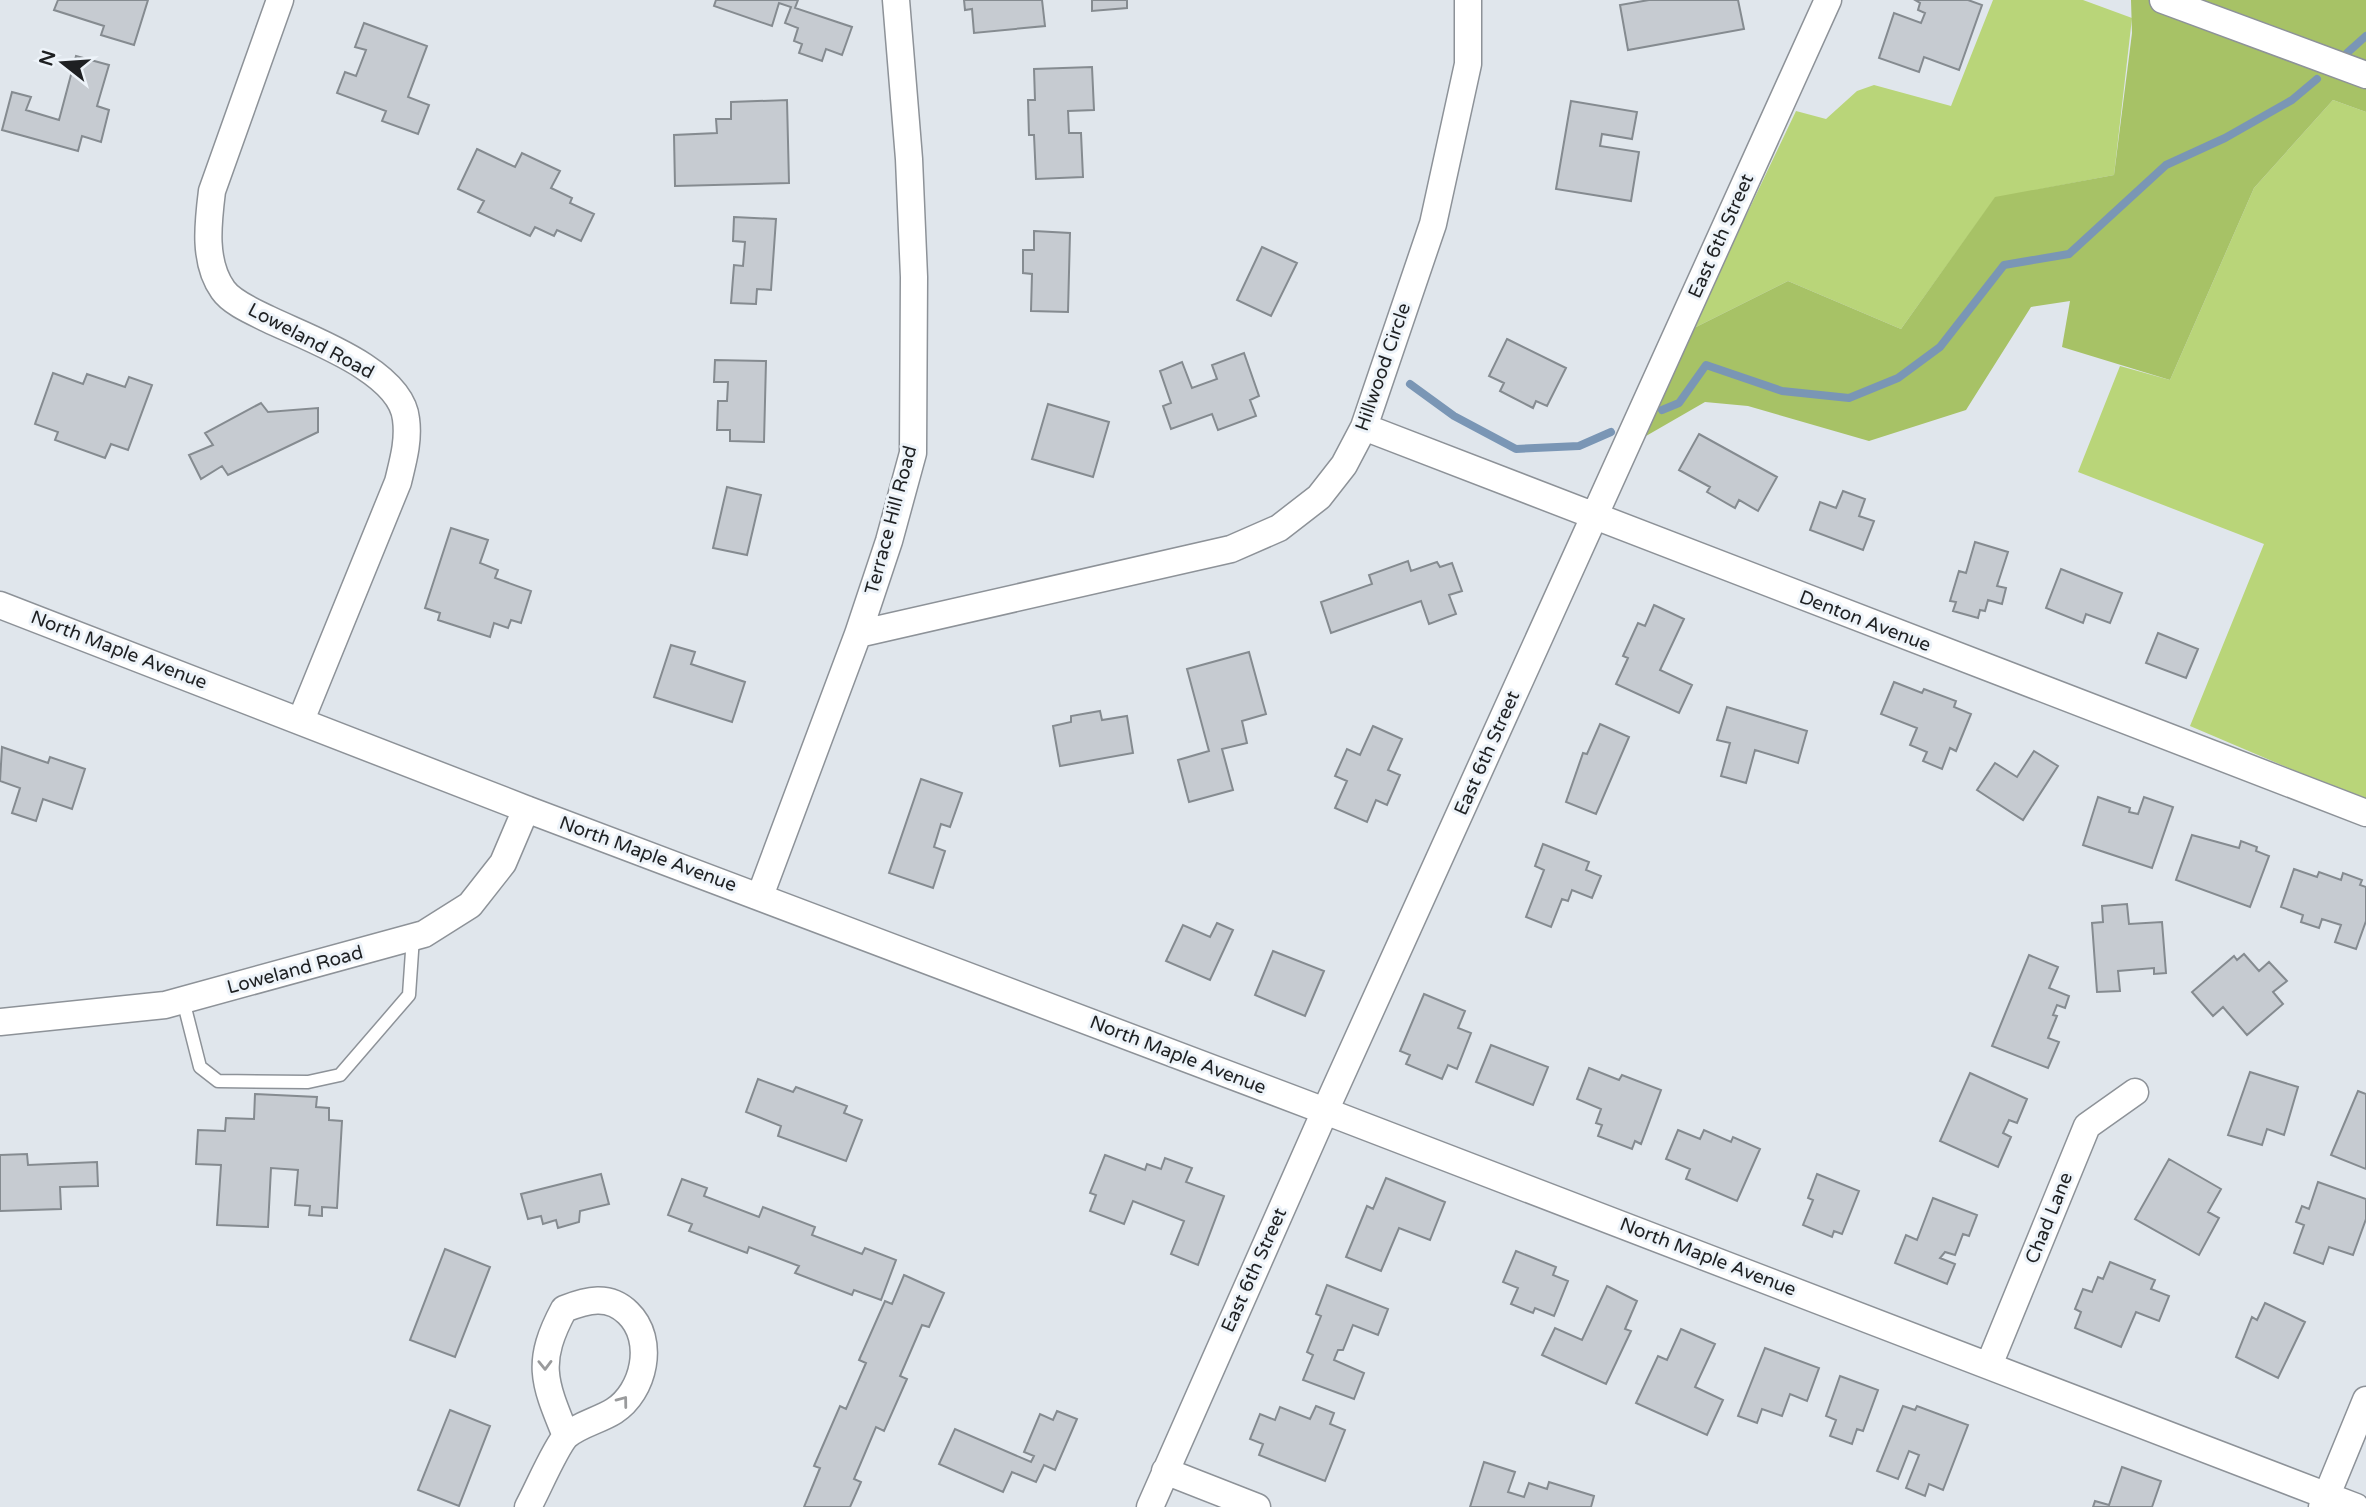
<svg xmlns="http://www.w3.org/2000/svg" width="2366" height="1507" viewBox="0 0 2366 1507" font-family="'Varela Round',sans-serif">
	<rect width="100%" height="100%" fill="#e0e6ec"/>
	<path fill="#b9d579" d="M1993 0H2083L2132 18 2114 175 1995 198 1901 329 1788 281 1692 329 1796 111 1826 119 1857 91 1874 85 1951 106Z
		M2333 100 2366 112V801L2190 726 2264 544 2078 472 2120 366 2170 380 2254 188Z"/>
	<path fill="#a7c266" d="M2131 0H2366V112L2333 100 2254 188 2170 380 2062 347 2070 301 2031 307 1966 410 1869 441 1748 406 1705 402 1646 436 1692 329 1788 281 1901 329 1995 197 2114 175 2132 33Z"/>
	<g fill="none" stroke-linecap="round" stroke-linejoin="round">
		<path stroke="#7a96b5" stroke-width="8" d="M2347 53 2366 36
			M1410 384 1454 416 1516 449 1579 446 1611 432
			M1662 410 1679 403 1706 365 1782 391 1849 398 1898 378 1940 347 2004 265 2069 254 2166 165 2225 138 2292 100 2317 79"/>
	</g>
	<path fill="#c6cbd1" stroke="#858b90" stroke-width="2" d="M58 0H148L134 45 101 35 104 26 54 10Z
		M716 0H798L795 8 852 27 842 55 826 49 822 61 799 53 802 44 794 41 798 28 785 23 791 7 779 3 772 26 714 6Z
		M964 0H1042L1045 26 974 33 972 9 965 10Z
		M1092 0H1127V8L1092 11Z
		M1649 0H1738L1744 29 1628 50 1620 5Z
		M1968 0 1982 5 1959 70 1924 57 1919 72 1879 58 1894 13 1921 23 1925 13 1918 10 1920 3 1915 0Z
		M364 23 427 46 408 97 429 105 418 134 382 121 386 111 337 93 345 72 356 76 366 50 355 47Z
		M76 56 109 65 97 106 109 110 101 142 82 136 78 151 2 130 12 92 31 97 26 110 59 120Z
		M1092 67 1094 110 1068 111 1069 133H1081L1083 177 1036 179 1034 135H1029L1028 100H1035L1034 69Z
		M787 100 789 183 675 186 674 135 717 133 716 119H731V102Z
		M1571 101 1637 112 1632 139 1602 134 1600 146 1639 152 1631 201 1556 189Z
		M477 149 515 167 522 153 560 171 551 188 572 198 570 203 594 214 581 241 557 230 554 236 535 227 530 236 478 212 484 201 458 189Z
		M734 217 776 219 771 290 757 289 756 304 731 303 734 265 743 266 745 242 733 241Z
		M1034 231 1070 233 1068 312 1031 311 1032 274 1023 273V250H1034Z
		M1262 247 1297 263 1271 316 1237 300Z
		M1507 339 1566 368 1547 406 1536 401 1533 408 1500 391 1504 383 1489 376Z
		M1244 353 1259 396 1250 400 1256 416 1218 430 1212 414 1171 429 1163 406 1171 403 1160 371 1182 362 1192 388 1217 379 1212 365Z
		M715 360 766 361 764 442 730 441V430H717L718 401H727L728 382H714Z
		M53 373 83 384 87 374 125 387 129 377 152 385 128 450 111 444 105 458 55 440 58 432 35 424Z
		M261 403 268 412 318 408V432L228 475 222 466 201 479 189 455 213 445 205 433Z
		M1048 404 1109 422 1093 477 1032 459Z
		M1699 434 1777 477 1758 511 1739 500 1735 508 1707 492 1710 487 1679 470Z
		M727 487 761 495 747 555 713 548Z
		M1843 491 1865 499 1859 516 1874 521 1863 550 1810 530 1820 502 1836 508Z
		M451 528 488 540 480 563 498 570 495 578 531 591 521 623 511 620 508 628 494 623 490 637 438 620 440 613 425 608Z
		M1975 542 2008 552 1997 586 2006 588 2002 604 1988 600 1985 611 1980 610 1978 618 1953 611 1956 602 1950 601 1959 571 1966 573Z
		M1408 561 1411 571 1437 562 1440 567 1452 563 1462 591 1449 595 1456 614 1429 624 1421 601 1331 633 1321 602 1372 584 1369 575Z
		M2061 569 2122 593 2110 623 2086 614 2083 623 2046 608Z
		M1654 605 1684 619 1660 670 1692 685 1679 713 1616 684 1628 658 1623 656 1638 623 1645 626Z
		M2158 633 2198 649 2186 678 2146 663Z
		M671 645 695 652 691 664 745 682 732 722 654 697Z
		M1249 652 1266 714 1242 721 1247 743 1222 749 1233 790 1189 802 1178 760 1209 751 1187 669Z
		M1894 682 1922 693 1924 689 1956 701 1954 707 1971 714 1956 751 1950 748 1942 769 1923 761 1927 752 1910 745 1917 728 1881 714Z
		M1727 707 1807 731 1798 763 1755 750 1746 783 1721 776 1730 743 1717 740Z
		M1100 711 1102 720 1127 716 1133 753 1060 766 1053 726 1071 722V716Z
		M1600 724 1629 737 1596 814 1566 802 1583 753 1587 754Z
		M1373 726 1402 739 1388 770 1400 775 1387 805 1376 800 1367 822 1335 808 1347 781 1335 776 1347 749 1360 755Z
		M2 747 48 763 50 757 85 769 72 809 43 799 36 821 12 813 20 788 0 781Z
		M2034 751 2058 766 2023 820 1977 790 1995 763 2017 777Z
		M921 779 962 793 950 827 941 824 934 847 945 851 933 888 889 873Z
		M2098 797 2130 808 2129 812 2138 814 2144 797 2173 807 2152 868 2083 845Z
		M2192 835 2239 848 2241 841 2257 847 2256 851 2269 856 2250 907 2176 880Z
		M1543 844 1589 862 1586 870 1601 876 1592 898 1572 890 1568 901 1562 899 1551 927 1526 917 1544 870 1535 866Z
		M2294 869 2317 877 2319 872 2341 880 2343 873 2362 880 2360 885 2366 887V921L2356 949 2335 942 2341 925 2322 919 2319 928 2301 922 2303 915 2281 907Z
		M2127 904 2129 924 2162 922 2166 973 2154 974V968L2118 971 2120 991 2097 992 2092 923 2103 922 2102 906Z
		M1217 923 1233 930 1210 980 1166 961 1183 925 1210 937Z
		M1273 951 1324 971 1305 1016 1255 995Z
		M2244 954 2259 971 2269 962 2287 981 2273 992 2283 1004 2247 1035 2223 1007 2213 1016 2192 992 2234 956 2237 960Z
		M2029 955 2058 967 2049 988 2069 996 2065 1008 2057 1005 2053 1015 2057 1016 2048 1038 2059 1042 2048 1068 1992 1046Z
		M1424 994 1465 1011 1458 1028 1471 1033 1457 1069 1448 1065 1442 1079 1406 1064 1410 1055 1400 1051Z
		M1491 1045 1548 1067 1533 1105 1476 1082Z
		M1589 1068 1619 1080 1622 1075 1661 1090 1641 1144 1635 1141 1632 1149 1598 1136 1602 1125 1596 1123 1601 1109 1577 1099Z
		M2250 1072 2298 1087 2284 1135 2267 1129 2262 1145 2228 1135Z
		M1970 1073 2027 1099 2017 1123 2009 1120 2003 1133 2011 1137 1998 1167 1940 1141Z
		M758 1079 793 1092 796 1087 847 1106 844 1113 862 1120 846 1161 778 1136 781 1126 746 1112Z
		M2358 1091 2366 1094V1169L2331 1155Z
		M255 1094 317 1097 316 1107 329 1108V1120L342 1121 337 1208 322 1207V1216L309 1215 310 1206 295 1205 298 1170 271 1168 268 1227 217 1225 221 1165 196 1164 198 1130 225 1131 226 1118 254 1119Z
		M1678 1130 1700 1139 1704 1130 1731 1142 1733 1137 1760 1149 1737 1201 1686 1179 1690 1169 1666 1159Z
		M27 1154 28 1165 97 1162 98 1186 60 1187 61 1209 0 1211V1155Z
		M1105 1155 1145 1170 1147 1164 1161 1169 1165 1158 1192 1168 1186 1182 1224 1196 1198 1265 1171 1254 1184 1221 1133 1201 1124 1224 1090 1211 1096 1195 1090 1193Z
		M2169 1159 2221 1189 2208 1212 2219 1218 2199 1255 2135 1219Z
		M601 1174 609 1204 580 1211 579 1222 558 1228 556 1220 543 1224 541 1216 528 1219 521 1194Z
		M1817 1174 1859 1191 1842 1234 1834 1231 1832 1237 1803 1225 1813 1200 1808 1198Z
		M1386 1178 1445 1202 1430 1240 1399 1228 1381 1271 1346 1257 1367 1206 1373 1209Z
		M682 1179 707 1188 704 1196 759 1217 763 1207 815 1227 812 1235 862 1254 865 1248 896 1260 881 1300 854 1290 852 1295 795 1273 799 1266 749 1247 747 1253 689 1231 692 1224 668 1215Z
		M2318 1182 2366 1199V1219L2353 1255 2329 1247 2323 1264 2294 1253 2304 1225 2296 1222 2302 1206 2309 1209Z
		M1933 1198 1977 1215 1969 1236 1963 1234 1955 1255 1945 1252 1940 1258 1955 1264 1947 1284 1895 1263 1906 1235 1917 1240Z
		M445 1249 490 1267 455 1357 410 1340Z
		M1516 1251 1556 1267 1553 1275 1568 1281 1554 1316 1535 1308 1533 1313 1511 1304 1518 1288 1503 1282Z
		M2110 1262 2155 1280 2151 1289 2169 1296 2159 1321 2136 1312 2121 1347 2075 1328 2081 1312 2075 1309 2083 1289 2092 1292 2098 1277 2103 1279Z
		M904 1275 944 1293 929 1327 922 1325 900 1376 907 1379 884 1431 876 1427 854 1479 861 1482 850 1507H804L820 1468 814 1466 840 1406 846 1409 866 1363 859 1360 885 1301 892 1304Z
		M1327 1285 1388 1309 1378 1335 1353 1325 1343 1350H1338L1334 1360 1364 1373 1354 1399 1303 1380 1313 1355 1307 1352 1321 1316 1316 1314Z
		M1607 1286 1637 1301 1625 1329 1631 1331 1606 1384 1542 1355 1555 1328 1582 1340Z
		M2265 1303 2305 1322 2278 1378 2236 1357 2252 1317 2257 1320Z
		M1681 1329 1715 1344 1695 1387 1723 1400 1707 1435 1636 1403 1658 1356 1667 1360Z
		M1765 1348 1819 1368 1807 1401 1790 1394 1782 1416 1762 1409 1757 1423 1738 1416Z
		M1840 1376 1878 1390 1863 1431 1857 1429 1852 1444 1830 1436 1836 1420 1826 1416Z
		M1316 1406 1334 1413 1330 1424 1345 1430 1325 1481 1259 1455 1263 1444 1250 1439 1260 1414 1275 1420 1280 1407 1310 1419Z
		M1903 1406 1915 1410 1917 1406 1968 1425 1943 1490 1929 1484 1925 1496 1906 1488 1919 1455 1909 1451 1898 1479 1877 1471Z
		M450 1410 490 1426 459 1506 418 1490Z
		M1057 1411 1077 1419 1055 1470 1044 1465 1036 1482 1012 1472 1003 1492 939 1464 955 1429 1031 1462 1034 1456 1024 1452 1040 1414 1053 1420Z
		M1484 1462 1515 1472 1508 1492 1524 1497 1529 1483 1547 1489 1549 1482 1594 1496 1591 1507H1470Z
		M2122 1467 2161 1481 2152 1507H2093L2095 1501 2109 1505Z"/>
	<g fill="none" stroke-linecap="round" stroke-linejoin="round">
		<g stroke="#8d9298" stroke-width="15">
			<path id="service" d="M183 1000 200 1067 218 1081 308 1082 340 1075 409 995 413 937"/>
		</g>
		<g stroke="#8d9298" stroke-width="29">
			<path id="minor" d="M280 0 212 191C208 223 203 262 223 290 232 303 254 312 268 319 307 338 401 370 406 419 409 441 403 461 398 482L301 720
				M2163 0 2366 75
				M1364 427 2366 813
				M0 605 526 809 1325 1111 2356 1507
				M858 634 1231 549 1279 528 1319 497 1344 465 1364 427 1433 224 1468 64V0
				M760 896 858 634 889 541 913 453 914 277 909 159 896 0
				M0 1022 165 1005 424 934 470 905 503 863 526 809
				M1989 1365 2087 1126 2135 1092
				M1165 1471 1257 1507
				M528 1507C537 1491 555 1448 566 1436 578 1425 600 1420 614 1411 644 1392 656 1340 628 1313 609 1294 587 1300 564 1309 535 1363 544 1382 566 1436
				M1150 1507 1325 1111 1828 0
				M2322 1507 2366 1400"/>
		</g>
		<use href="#service" stroke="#fff" stroke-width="12"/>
		<use href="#minor" stroke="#fff" stroke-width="26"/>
	</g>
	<defs><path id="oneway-chevron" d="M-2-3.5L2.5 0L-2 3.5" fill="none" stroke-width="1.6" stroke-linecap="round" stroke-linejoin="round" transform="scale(1.75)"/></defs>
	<g stroke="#9a9b9c">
		<use href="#oneway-chevron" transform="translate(545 1365) rotate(89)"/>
		<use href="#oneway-chevron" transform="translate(623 1401) rotate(-53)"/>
	</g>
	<g text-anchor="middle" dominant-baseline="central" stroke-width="6" stroke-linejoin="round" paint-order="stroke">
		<g font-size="19" fill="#1e2022" stroke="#edf3f9">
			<text transform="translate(1721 236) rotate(-66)">East 6th Street</text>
			<text transform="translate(311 341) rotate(28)">Loweland Road</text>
			<text transform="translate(1383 367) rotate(-71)">Hillwood Circle</text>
			<text transform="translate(891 520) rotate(-75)">Terrace Hill Road</text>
			<text transform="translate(1865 621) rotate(21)">Denton Avenue</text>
			<text transform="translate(119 650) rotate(21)">North Maple Avenue</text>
			<text transform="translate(1487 753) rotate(-66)">East 6th Street</text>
			<text transform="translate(648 854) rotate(20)">North Maple Avenue</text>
			<text transform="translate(295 970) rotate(-15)">Loweland Road</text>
			<text transform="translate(1178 1055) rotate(21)">North Maple Avenue</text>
			<text transform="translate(2049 1218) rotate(-68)">Chad Lane</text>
			<text transform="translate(1708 1257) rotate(21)">North Maple Avenue</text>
			<text transform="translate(1254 1270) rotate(-66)">East 6th Street</text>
		</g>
	</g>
	<g transform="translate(63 63) rotate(287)" stroke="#edf3f9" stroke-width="5" paint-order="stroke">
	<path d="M0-5L12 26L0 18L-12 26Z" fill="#1e2022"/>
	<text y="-10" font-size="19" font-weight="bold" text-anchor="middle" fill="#1e2022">N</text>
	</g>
</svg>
